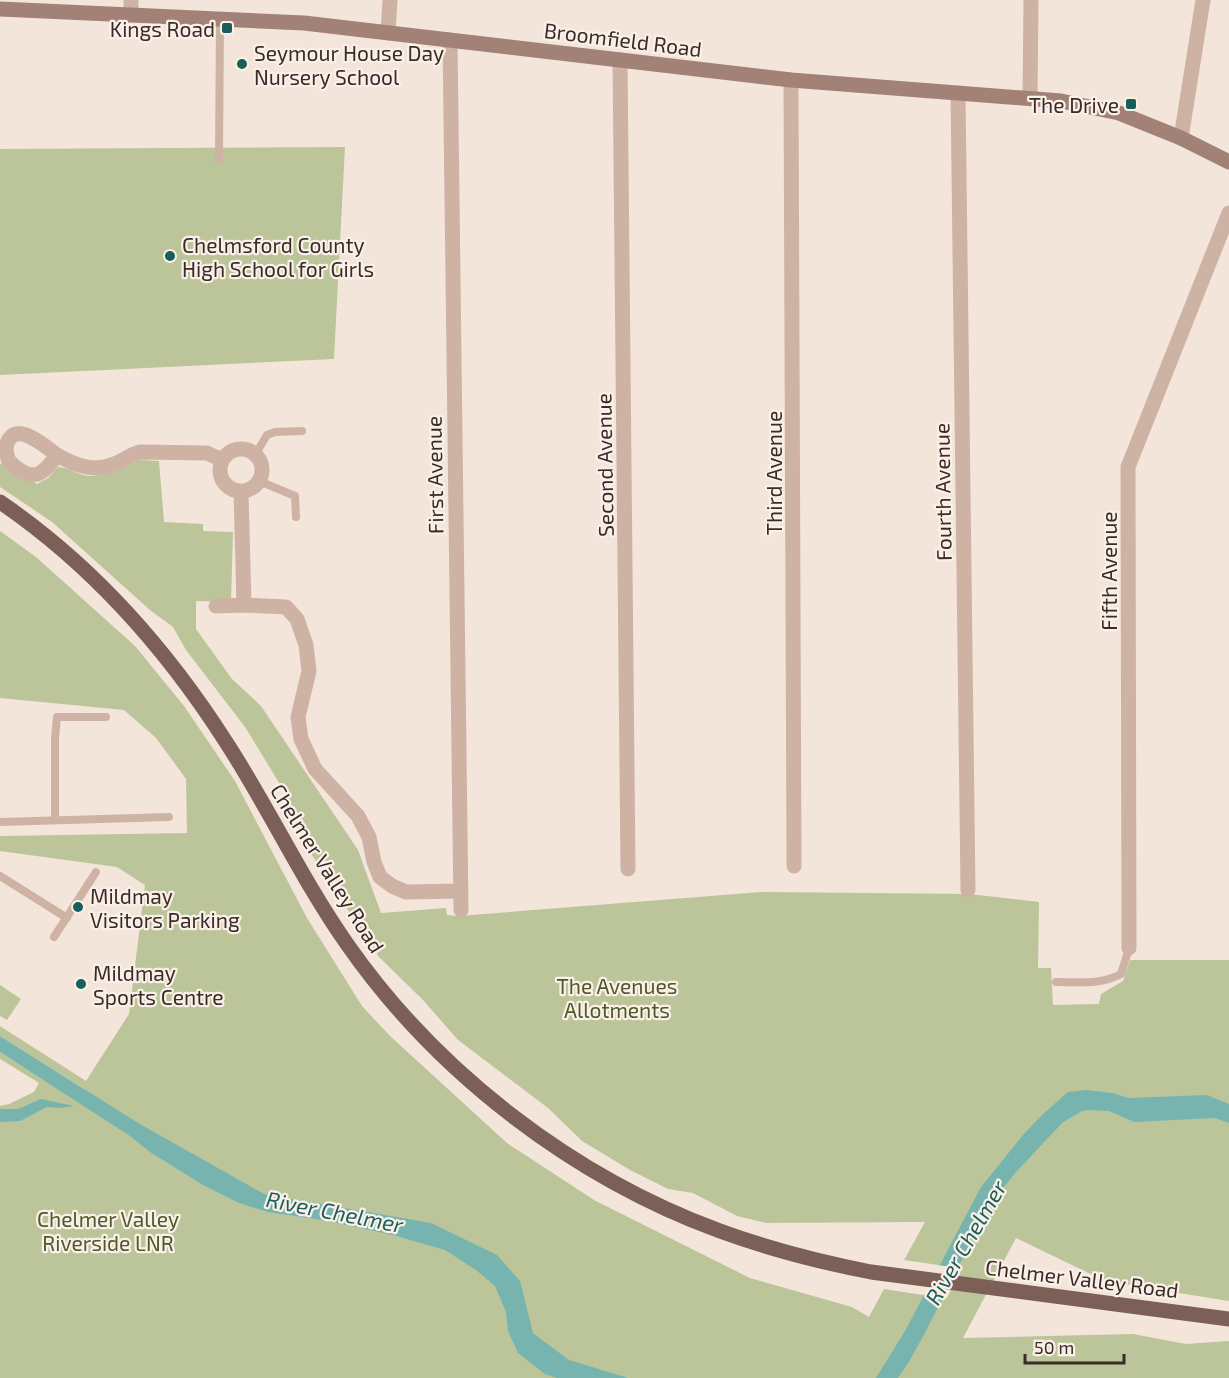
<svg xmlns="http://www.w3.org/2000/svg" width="1229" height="1378" viewBox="0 0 1229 1378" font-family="'Exo 2',sans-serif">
	<rect width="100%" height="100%" fill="#f4e5db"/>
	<path fill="#bbc599" d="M345 147 334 359 0 375V149Z
		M140 460 159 461 164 522 203 524V531L233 532 231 602 196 601V629L232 679 261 706 358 850 381 913 446 908 447 915 459 916 761 892 969 894 1039 902 1038 968H1051L1053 1005 1099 1004 1101 994 1123 981 1130 960H1229V1301L1141 1287 1101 1279 1016 1238 963 1338 1133 1334 1186 1344 1229 1341V1378H0V1106L9 1104 34 1092 39 1083 0 1059V1052L66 1094 86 1090 0 1036V1026L86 1081 129 1014 145 885 117 867 0 851V836L187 833 186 779 156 738 124 710 0 698V531L36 557 135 646 184 706 235 781 307 918 362 1006 390 1036 507 1143 594 1200 750 1278 852 1307 869 1317 884 1289 923 1295 938 1265 904 1260 925 1222 766 1223 737 1216 693 1193 668 1189 630 1170 582 1141 548 1108 458 1040 423 1000 379 957 302 840 286 794 245 727 186 650 173 627 150 610 52 522 0 487V463L37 484 48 478 58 467C70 467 78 476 90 476 101 475 113 473 123 468 129 465 133 462 140 460Z
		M0 985 21 999 7 1020 0 1016Z"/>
	<path fill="#77b4af" d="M0 1036 138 1123 264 1194 431 1223 497 1255 520 1281 533 1333 569 1360 628 1378H557L545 1374 518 1353 508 1331 506 1312 495 1286 476 1270 445 1250 393 1235 328 1221 268 1212 239 1203 203 1185 150 1152 130 1136 0 1052Z
		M1086 1090 1112 1093 1129 1098 1207 1095 1229 1104V1123L1215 1118 1134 1122 1109 1111 1088 1110 1082 1111 1063 1122 1017 1171 990 1204 926 1331 910 1360 898 1378H876L905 1331 981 1187 1023 1135 1043 1114 1068 1092Z
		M41 1099 74 1106 61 1108 47 1107 20 1121 0 1122V1109H18Z"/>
	<path fill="#f4e5db" d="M936 1265 962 1268 947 1298 920 1294Z"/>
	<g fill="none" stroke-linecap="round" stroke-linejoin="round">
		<path stroke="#ceb3a5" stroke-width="8" d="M219 160 220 18
			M255 455 267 435 275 432 302 431
			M259 481 295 496 296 517
			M55 820V738L57 717H106
			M0 822 169 817
			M0 876 67 918
			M54 937 96 872
			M1056 982C1078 982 1101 985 1121 974L1129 948"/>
		<path stroke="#ceb3a5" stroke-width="15" d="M131 0V15
			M388 33 390 0
			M450 40 461 910
			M620 60 628 869
			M791 80 794 866
			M958 93 968 890
			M1030 98 1031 0
			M1181 138 1203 0
			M220 470a21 21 0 1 1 42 0a21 21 0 1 1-42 0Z
			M57 455C47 448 21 424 10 438 4 445 6 454 9 461 31 483 42 477 57 455 78 467 96 473 119 462 127 458 132 454 140 452L207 453 222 460
			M241 491 244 605 286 607 297 619 306 645 309 671 298 717 301 739 315 769 358 816 369 837 374 862 380 877 392 886 406 892 461 891
			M216 606 244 605
			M1129 948 1128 467 1229 213"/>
		<path stroke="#a28176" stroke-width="15" d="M0 9 304 23 791 80 1061 101 1119 113 1181 138 1229 162"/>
		<path stroke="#7c5f57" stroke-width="15" d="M0 502C91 564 167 650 226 742 269 808 302 880 347 944 437 1073 573 1177 720 1231 769 1249 820 1262 871 1272L1229 1319"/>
	</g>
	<g fill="#185e5b" stroke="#fbf0e8" stroke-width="2">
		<rect x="221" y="22" width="12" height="12" rx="3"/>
		<circle cx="242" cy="64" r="6"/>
		<rect x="1125" y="98" width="12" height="12" rx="3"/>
		<circle cx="170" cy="256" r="6"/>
		<circle cx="78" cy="907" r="6"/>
		<circle cx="81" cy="984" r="6"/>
	</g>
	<g text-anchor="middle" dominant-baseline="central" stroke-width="4.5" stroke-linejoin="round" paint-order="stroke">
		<g font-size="21" fill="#392b27" stroke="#fbf0e8" text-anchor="start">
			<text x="215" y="28" text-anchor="end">Kings Road</text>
			<text x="254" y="52">Seymour House Day<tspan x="254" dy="24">Nursery School</tspan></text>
			<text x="1119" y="104" text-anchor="end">The Drive</text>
			<text x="182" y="244">Chelmsford County<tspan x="182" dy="24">High School for Girls</tspan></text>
			<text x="90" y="895">Mildmay<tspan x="90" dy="24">Visitors Parking</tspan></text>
			<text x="93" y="972">Mildmay<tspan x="93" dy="24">Sports Centre</tspan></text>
		</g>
		<g font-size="21" fill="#392b27" stroke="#fbf0e8">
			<text transform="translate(623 39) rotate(7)">Broomfield Road</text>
			<text transform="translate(604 465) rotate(-91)">Second Avenue</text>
			<text transform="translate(773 473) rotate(-90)">Third Avenue</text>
			<text transform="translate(434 475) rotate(-91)">First Avenue</text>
			<text transform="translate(942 492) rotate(-91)">Fourth Avenue</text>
			<text transform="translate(1108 571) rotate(-90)">Fifth Avenue</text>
			<text transform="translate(328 868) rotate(58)">Chelmer Valley Road</text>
			<text transform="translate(1082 1278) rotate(7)">Chelmer Valley Road</text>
		</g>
		<g font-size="21" fill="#4d5928" stroke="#fbf0e8">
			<text x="617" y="985">The Avenues<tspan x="617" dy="24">Allotments</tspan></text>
			<text x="108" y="1218">Chelmer Valley<tspan x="108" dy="24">Riverside LNR</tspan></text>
		</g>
		<g font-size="22" font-style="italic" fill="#185e5b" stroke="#fbf0e8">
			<text transform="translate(335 1211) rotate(11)">River Chelmer</text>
			<text transform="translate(965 1242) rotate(-60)">River Chelmer</text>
		</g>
	</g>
	<path d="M1025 1354v9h99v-9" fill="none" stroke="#392b27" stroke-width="3"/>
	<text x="1034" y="1354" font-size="18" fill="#392b27" stroke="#fbf0e8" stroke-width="4.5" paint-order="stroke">50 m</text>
</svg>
